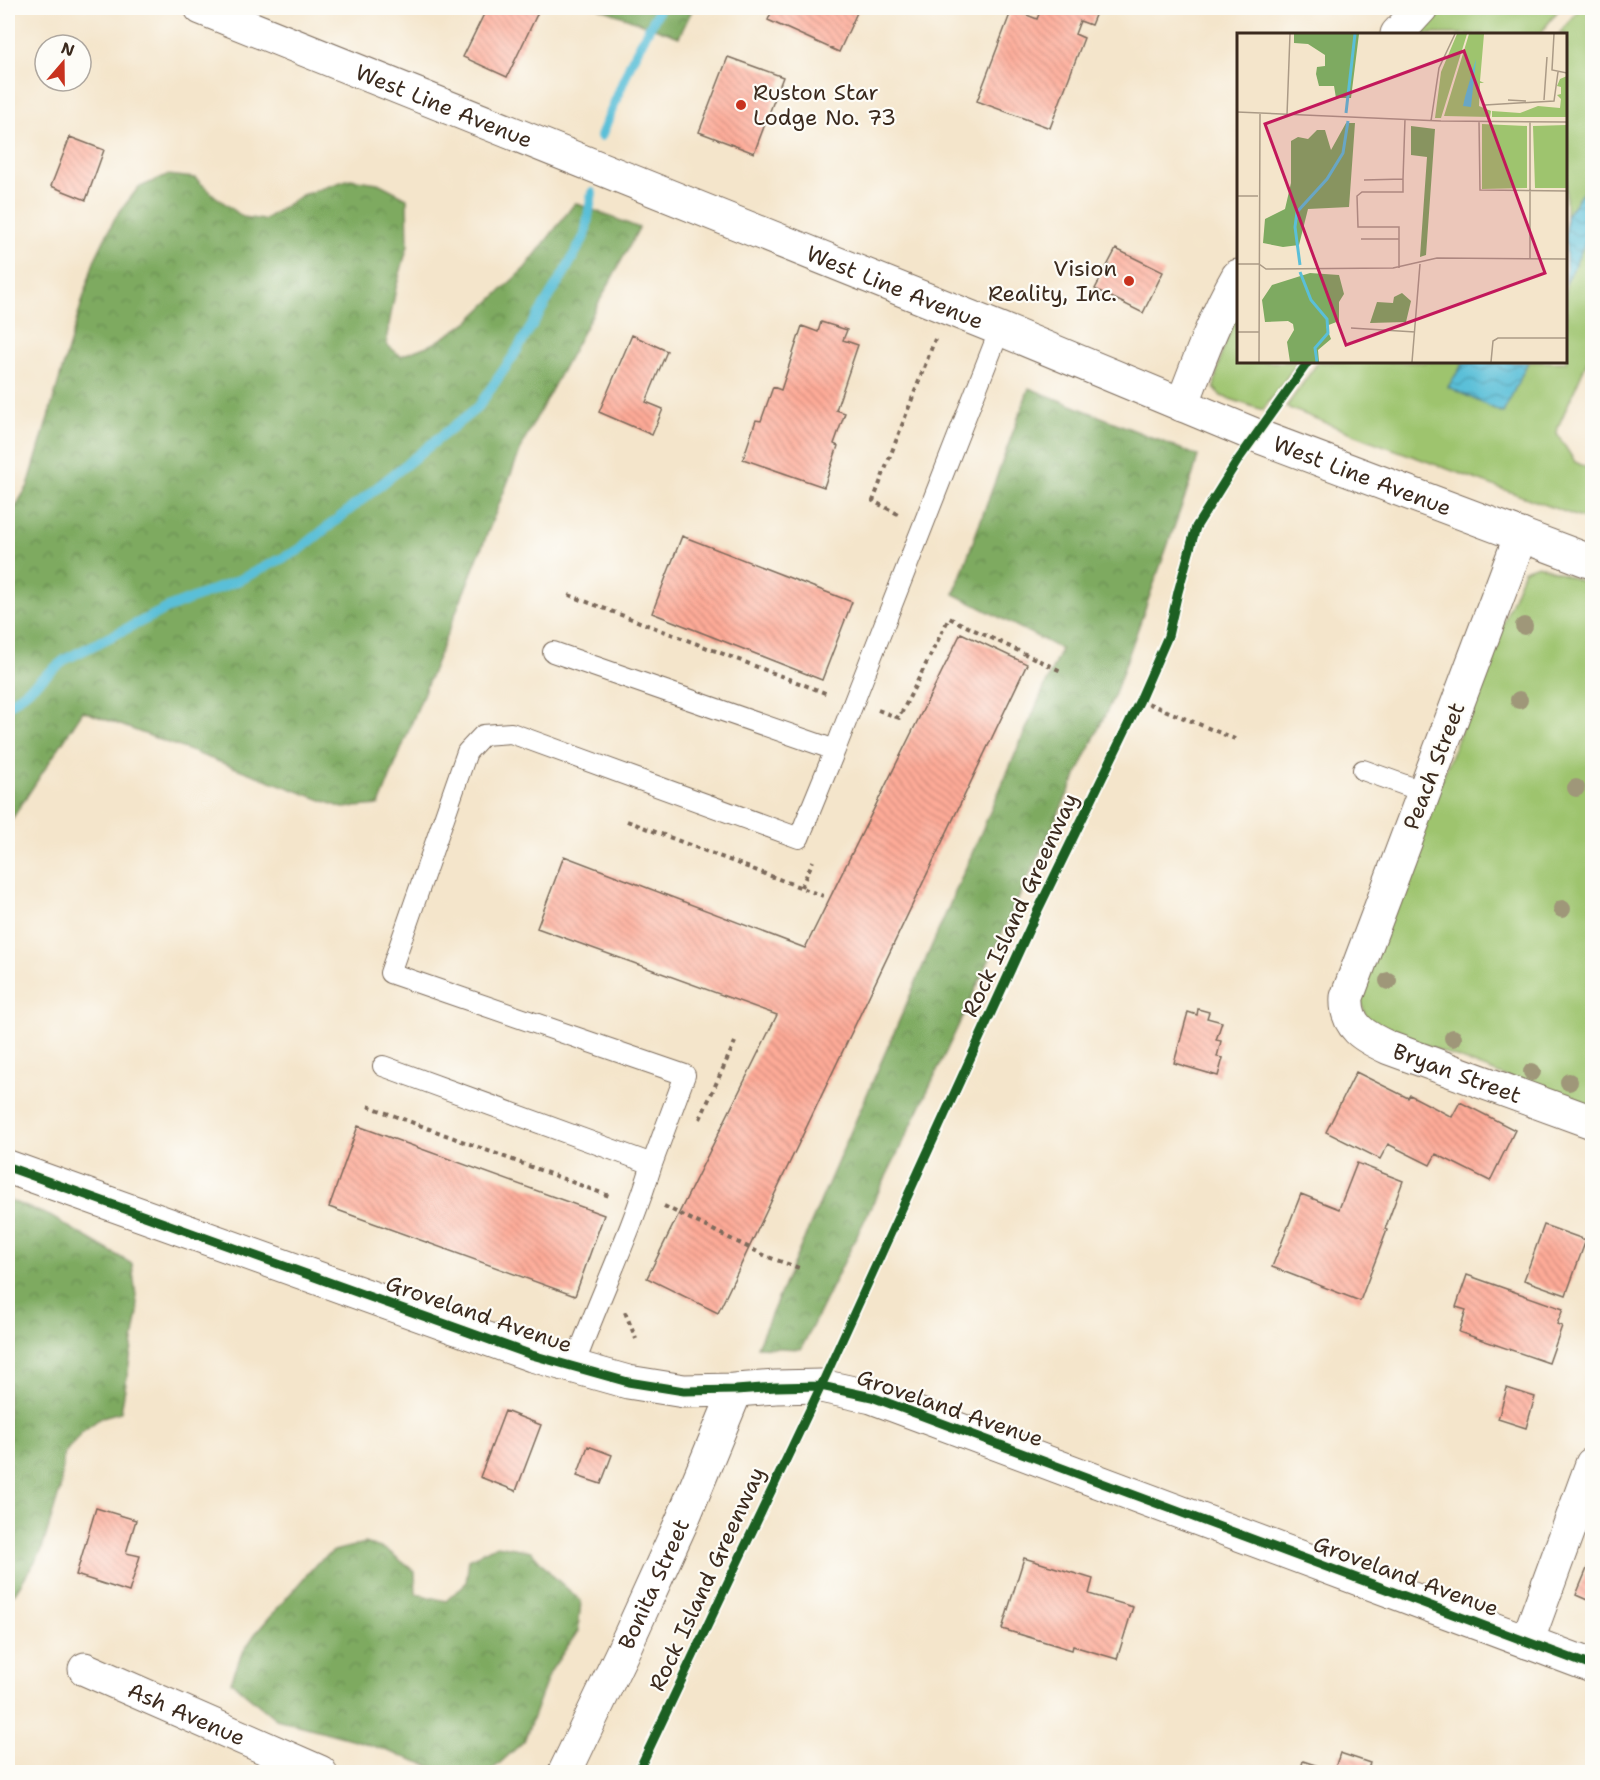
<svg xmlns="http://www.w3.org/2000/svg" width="1600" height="1780" viewBox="0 0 1600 1780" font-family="'Shantell Sans',sans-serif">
	<defs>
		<pattern id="forest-crowns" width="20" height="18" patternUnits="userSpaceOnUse" patternTransform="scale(1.5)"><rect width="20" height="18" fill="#7eaa61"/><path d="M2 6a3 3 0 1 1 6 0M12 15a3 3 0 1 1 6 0" fill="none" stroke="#688b4f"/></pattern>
		<pattern id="water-waves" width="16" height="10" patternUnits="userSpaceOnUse" patternTransform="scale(1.5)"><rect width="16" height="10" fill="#5abfd8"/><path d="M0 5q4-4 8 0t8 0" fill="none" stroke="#4c9baf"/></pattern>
		<pattern id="building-back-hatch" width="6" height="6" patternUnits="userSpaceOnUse" patternTransform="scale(1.5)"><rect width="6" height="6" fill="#feab98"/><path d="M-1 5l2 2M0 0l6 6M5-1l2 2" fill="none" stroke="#cf8b7b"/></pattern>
	</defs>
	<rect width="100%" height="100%" fill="#fdfcf7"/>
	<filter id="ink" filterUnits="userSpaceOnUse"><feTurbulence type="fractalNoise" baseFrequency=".0167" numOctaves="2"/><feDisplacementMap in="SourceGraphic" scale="12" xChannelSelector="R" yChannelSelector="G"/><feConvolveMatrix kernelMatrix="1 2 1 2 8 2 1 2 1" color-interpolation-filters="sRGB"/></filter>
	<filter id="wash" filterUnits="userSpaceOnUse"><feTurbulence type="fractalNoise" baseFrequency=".008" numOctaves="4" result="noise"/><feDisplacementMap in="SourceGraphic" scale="24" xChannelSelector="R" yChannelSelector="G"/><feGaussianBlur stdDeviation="1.35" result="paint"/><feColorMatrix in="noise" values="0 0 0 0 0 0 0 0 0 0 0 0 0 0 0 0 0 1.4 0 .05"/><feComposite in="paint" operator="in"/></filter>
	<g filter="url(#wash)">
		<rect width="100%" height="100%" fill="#f4e5cb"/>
		<path fill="#9ec46e" stroke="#6c7746" stroke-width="1.5" d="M1444 8H1560L1540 34H1420Z
			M1580 8H1592V350L1558 427 1557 434 1575 462 1592 470V522L1374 442 1286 407 1318 362H1566V34H1559Z
			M1238 314V362H1298L1263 410 1221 396 1214 388C1218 363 1226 336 1238 314Z
			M1538 565 1592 585V1110L1368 1023 1358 993 1524 570Z"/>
		<path fill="url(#forest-crowns)" stroke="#5c6a40" stroke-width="1.5" d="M599 8H693L679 37Z
			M167 175 195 178 215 196 243 217 264 220 302 195 350 179 378 183 407 198 408 245 396 288 387 335V345L401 356 435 343 468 322 525 268 575 203 639 228 525 439 379 805 343 808 83 711 8 825V519L28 486 94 261 115 218 138 188Z
			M1029 388 1198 456 1193 474 1114 696 910 1128 801 1349 757 1347 1061 649 954 594Z
			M8 1200 50 1216 132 1264 138 1312 121 1412 102 1417 83 1431 64 1453 60 1490 41 1552 15 1593 8 1597Z
			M365 1543 387 1550 415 1572 416 1594 446 1601 466 1583 469 1559 497 1545 531 1551 552 1575 581 1601 578 1631 550 1672 524 1741 490 1772 441 1770 362 1742 276 1719 231 1682 241 1655 255 1634 317 1563 334 1551Z"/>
		<path fill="url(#water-waves)" stroke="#4a747b" stroke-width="1.5" d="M1592 179V228L1566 284V216Z
			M1464 362H1528L1503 413 1448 387Z"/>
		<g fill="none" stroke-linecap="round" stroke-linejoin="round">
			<path stroke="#5abfd8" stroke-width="10" d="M601 136 632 60 660 8
				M8 706 66 659 168 608 239 580 299 550 478 407 512 358 564 273 585 235 592 193"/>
		</g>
		<g id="blocks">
			<path fill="url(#building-back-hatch)" d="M487 8H540L507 77 463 57Z
				M773 8H859L839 52 768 20Z
				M1036 8H1098L1091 25 1080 21 1075 34 1084 38 1050 128 977 101 1012 9 1037 19 1041 9Z
				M728 57 783 77 754 153 699 132Z
				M70 137 104 150 86 200 51 186Z
				M1116 249 1163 272 1143 313 1095 289Z
				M821 322 847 330 843 340 858 345 836 410 845 413 834 444 838 446 824 487 743 459 756 420 761 421 773 387 781 390 802 326 818 332Z
				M632 335 667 351 646 402 663 409 652 435 599 412Z
				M682 536 852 602 822 680 652 613Z
				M961 633 1027 664 718 1313 647 1278 777 1015 537 928 564 856 805 948Z
				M1198 1009 1209 1012 1207 1018 1222 1022 1216 1040 1221 1041 1217 1057 1223 1058 1218 1076 1174 1063 1188 1012 1197 1015Z
				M1356 1072 1408 1098 1410 1095 1452 1117 1460 1102 1515 1130 1490 1181 1436 1154 1430 1165 1388 1144 1380 1159 1326 1132Z
				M358 1126 604 1215 575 1296 329 1207Z
				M1357 1163 1403 1181 1385 1229 1387 1230 1360 1301 1272 1267 1301 1194 1339 1209Z
				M1544 1225 1586 1240 1566 1295 1524 1280Z
				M1467 1275 1563 1309 1557 1324 1562 1326 1549 1363 1459 1332 1466 1310 1456 1307Z
				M1507 1388 1535 1397 1526 1428 1498 1419Z
				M505 1411 541 1425 516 1491 480 1477Z
				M588 1446 612 1455 601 1484 577 1476Z
				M96 1508 136 1520 126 1553 140 1556 129 1592 76 1575Z
				M1024 1558 1093 1579 1089 1594 1133 1607 1117 1659 1073 1646 1072 1650 1002 1629Z
				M1589 1564 1592 1566V1602L1576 1595Z
				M1340 1753 1370 1763 1367 1772H1300L1303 1761 1334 1771Z"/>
		</g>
	</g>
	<g filter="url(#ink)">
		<use href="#blocks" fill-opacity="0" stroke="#7c6b5b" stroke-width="1.5"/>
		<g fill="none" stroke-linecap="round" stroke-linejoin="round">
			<g stroke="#7c6b5b" stroke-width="22">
				<path id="lane" d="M553 652 835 750 1000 329
					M1363 770 1424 792
					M383 1066 652 1164 685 1075 390 973 467 752 483 735 511 733 799 838 835 750
					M574 1366C599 1298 631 1233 652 1164"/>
			</g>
			<g stroke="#7c6b5b" stroke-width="35">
				<g id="street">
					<path id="s1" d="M201 8 1000 329 1255 435 1592 562"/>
					<path d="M1397 34 1421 8"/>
					<path d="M1182 405C1199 361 1215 316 1238 276"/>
					<path id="s2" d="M1521 535 1347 997C1345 1027 1365 1037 1389 1048L1592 1122"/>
					<path d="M8 1167 532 1355 628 1382 684 1391 736 1390 776 1387 821 1386 872 1397 1592 1666"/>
					<path d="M1527 1642 1592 1464"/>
					<path id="s3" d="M85 1669 320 1772"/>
					<path id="s4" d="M565 1772 622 1653 682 1521 736 1390"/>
				</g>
			</g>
			<path stroke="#7c6b5b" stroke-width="4" stroke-dasharray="4.5 4.5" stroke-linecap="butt" d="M898 514 873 501 935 339
				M569 595 828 694
				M1140 700 1235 739
				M878 710 899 718 949 618 1061 671
				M627 821 823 896
				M801 887 813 861
				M368 1106 612 1197
				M700 1119 735 1042
				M664 1206 768 1257 802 1269
				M625 1312 636 1339"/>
			<use href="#lane" stroke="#fff" stroke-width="20"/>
			<use href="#street" stroke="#fff" stroke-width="33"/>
			<g stroke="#fdfcf7" stroke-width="13">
				<path id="cycleway" d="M8 1167 532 1355 628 1382 684 1391 736 1390 776 1387 821 1386 872 1397 1592 1666
					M638 1772 821 1386 1037 912 1140 700 1168 636 1178 592 1196 527 1238 460 1308 362"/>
			</g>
			<use href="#cycleway" stroke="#1b5e20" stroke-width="9"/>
		</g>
		<g fill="#9f9779">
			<circle cx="1524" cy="626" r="9"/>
			<circle cx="1519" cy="700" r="9"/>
			<circle cx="1576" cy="788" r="9"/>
			<circle cx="1562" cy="909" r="9"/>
			<circle cx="1388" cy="981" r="9"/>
			<circle cx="1453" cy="1038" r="9"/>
			<circle cx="1532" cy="1072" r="9"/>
			<circle cx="1569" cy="1082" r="9"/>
		</g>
	</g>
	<g fill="#c8321e" stroke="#fdfcf7" stroke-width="2">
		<circle cx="741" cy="105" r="6"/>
		<circle cx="1129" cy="281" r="6"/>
	</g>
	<g text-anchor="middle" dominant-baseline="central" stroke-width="4.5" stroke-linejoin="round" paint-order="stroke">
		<g font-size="22" fill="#3b2a1e" stroke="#fdfcf7" text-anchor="start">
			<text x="753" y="92">Ruston Star<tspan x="753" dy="25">Lodge No. 73</tspan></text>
			<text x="1117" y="268" text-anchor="end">Vision<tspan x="1117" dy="25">Reality, Inc.</tspan></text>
		</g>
		<g font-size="22" fill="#3b2a1e" stroke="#fdfcf7">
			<text stroke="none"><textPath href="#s1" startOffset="262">West Line Avenue</textPath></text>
			<text stroke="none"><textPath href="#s1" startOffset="748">West Line Avenue</textPath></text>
			<text stroke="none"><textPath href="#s1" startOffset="1252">West Line Avenue</textPath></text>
			<text transform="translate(1434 766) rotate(-69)">Peach Street</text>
			<text transform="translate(1020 905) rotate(-65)">Rock Island Greenway</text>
			<text stroke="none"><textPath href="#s2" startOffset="638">Bryan Street</textPath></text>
			<text transform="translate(479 1314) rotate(19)">Groveland Avenue</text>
			<text transform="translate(950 1408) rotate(19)">Groveland Avenue</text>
			<text transform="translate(1406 1576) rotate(20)">Groveland Avenue</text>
			<text transform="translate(707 1579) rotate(-65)">Rock Island Greenway</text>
			<text stroke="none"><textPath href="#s4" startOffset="208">Bonita Street</textPath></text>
			<text stroke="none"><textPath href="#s3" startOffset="111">Ash Avenue</textPath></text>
		</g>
	</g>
	<g transform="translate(1237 33)">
		<rect width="330" height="330" fill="#f4e5cb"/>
		<path d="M220 1H230L204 85H198L204 39ZM232 1H247L243 48 247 50H243L242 73 254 78 253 84 207 83ZM330 43V84H255V78L283 80 301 73 323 75 324 66 320 62 324 61V54L320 53 323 46ZM245 91 290 93V155L245 156ZM330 92V155H298L296 93Z" fill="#9ec46e"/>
		<path d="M57 1H122L114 65H99L97 53H82L79 41 80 34 88 33V22L71 11 57 10ZM109 90H118L112 174 71 176 62 212 46 214 26 210 28 186 48 176 54 150V108L61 104 71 106 80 97H88L94 117ZM174 93 198 96 189 222 183 224 190 124 174 122ZM73 240 102 242 107 261 102 269V288L89 293 94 306 81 317 82 329H53L50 309 57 297 56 291 51 288 28 289 25 267 35 252ZM165 260 174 268 169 289 133 290 140 269 156 270 157 264Z" fill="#7eaa61"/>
		<path d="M239 26 234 74 226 73 228 64Z" fill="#5abfd8"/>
		<path fill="none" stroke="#5abfd8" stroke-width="3" d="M109 80 118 1M63 232 58 194 60 179 90 146 106 120 111 88M63 239 74 267 90 286 91 300 78 315 80 329"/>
		<path fill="none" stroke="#aa9a86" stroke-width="1.5" d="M317 1 315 37 330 40M271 67 289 68M307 67 310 24M248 72 317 68 321 39M0 79 204 88 330 89M50 82 53 1M194 88 202 35 218 1M242 88 243 157 330 158M127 147 166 146 168 86M0 163H21M124 206H162V194H121L120 163 125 159H166V146M293 226V89M0 231H22L29 236 156 235 200 225 330 226M162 235V206M114 295 178 299M0 299H22M22 329 23 81M175 329 183 231M254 329 256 308 261 305H330"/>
		<path fill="#c2185b" fill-opacity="0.15" stroke="#c2185b" stroke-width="3" d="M227 18 308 240 109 312 28 91Z"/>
		<rect width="330" height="330" fill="none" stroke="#3b2a1e" stroke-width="3"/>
	</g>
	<rect width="1600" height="1780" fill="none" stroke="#fdfcf7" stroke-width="30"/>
	<g transform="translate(63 63) rotate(20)"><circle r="28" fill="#fdfcf7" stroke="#afa8a0" stroke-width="1.5"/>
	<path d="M0-4.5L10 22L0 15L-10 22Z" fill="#c8321e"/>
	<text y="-9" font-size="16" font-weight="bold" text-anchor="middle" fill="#3b2a1e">N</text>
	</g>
</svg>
